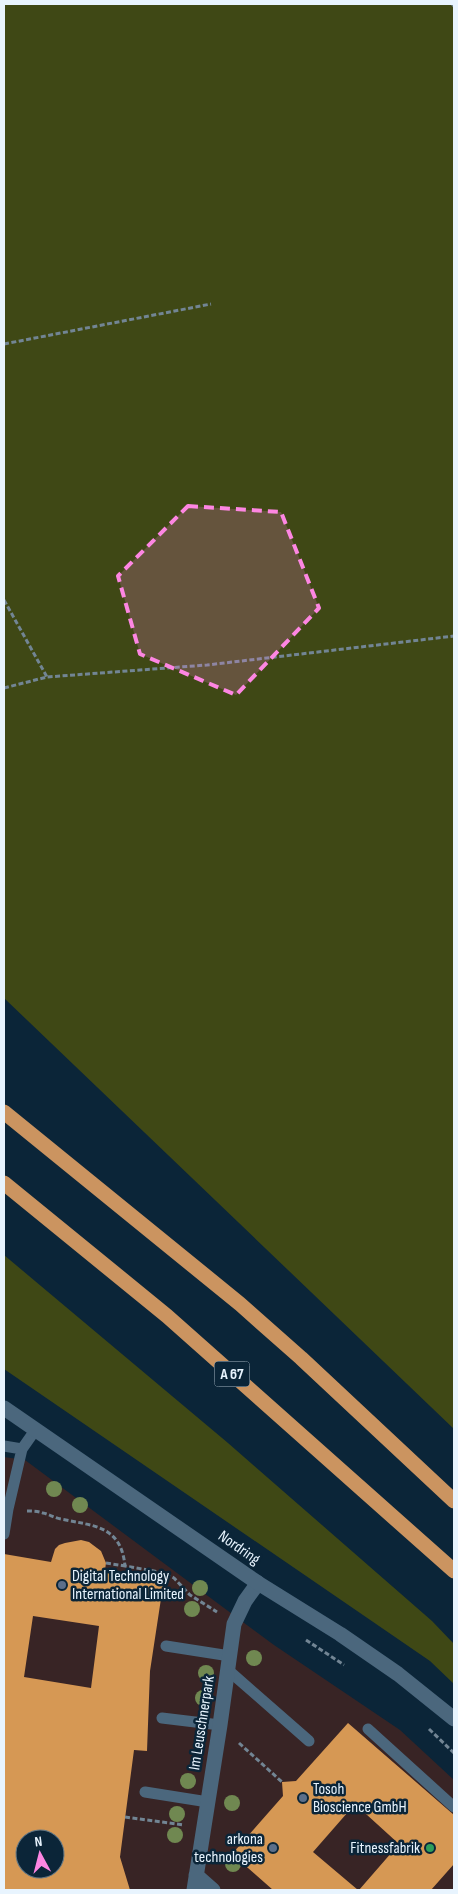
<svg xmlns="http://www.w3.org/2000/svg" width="458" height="1894" viewBox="0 0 458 1894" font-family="'Sofia Sans Condensed',sans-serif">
	<rect width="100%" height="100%" fill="#0b2538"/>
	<path fill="#382425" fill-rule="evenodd" d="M4 1457 25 1460 274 1645 400 1730 454 1780V1890H4ZM25 1839H55V1869H25Z"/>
	<path fill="#3f4815" d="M4 4H454V1429L4 998Z
		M4 1255 228 1443 432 1621 454 1644V1684L430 1661 4 1369Z"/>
	<path fill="#d69854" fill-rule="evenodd" d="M81 1540 89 1542 101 1551 106 1563 105 1570 164 1579 150 1671 147 1751 134 1750 120 1857 130 1890H4V1554L51 1562 55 1549 59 1545 65 1543ZM33 1616 99 1626 91 1688 24 1677ZM25 1839H55V1869H25Z
		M348 1723 454 1815V1864L431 1890H359L399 1844 355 1804 313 1852 358 1890H273L232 1854 283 1796 282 1782 296 1781Z"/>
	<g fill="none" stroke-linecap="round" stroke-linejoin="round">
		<path stroke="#728594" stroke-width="3" stroke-dasharray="5 2.5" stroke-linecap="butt" d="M452 4 454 6
			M4 344 211 304
			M4 600 47 677
			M4 688 47 677 207 665 454 636
			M27 1511C32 1511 38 1511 43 1513 49 1514 54 1518 61 1519 93 1526 121 1525 125 1566L165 1573 174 1578 190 1595 217 1612
			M106 1563 125 1566
			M306 1640 344 1665
			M429 1729 454 1753
			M239 1743 282 1782
			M125 1817 184 1825"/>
		<path stroke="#4b677d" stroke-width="11" d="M4 1446 22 1449
			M4 1534 8 1509 22 1449 36 1429
			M166 1646 230 1656
			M228 1670 309 1741
			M162 1718 220 1725
			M368 1729 454 1807
			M145 1792 208 1802"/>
		<path stroke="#4b677d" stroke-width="15" d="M196 1875 213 1890
			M194 1890 220 1725 234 1624 245 1601 258 1583"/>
		<path stroke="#4b677d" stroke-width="15" d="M4 1408 258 1583 340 1634 398 1674 454 1719"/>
		<path stroke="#cb9460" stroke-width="15" d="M4 1112 240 1304 301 1358 454 1501
			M4 1183 167 1316 454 1571"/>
	</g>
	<g fill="#708851">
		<circle cx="54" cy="1489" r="8"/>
		<circle cx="80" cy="1505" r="8"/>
		<circle cx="200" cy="1588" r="8"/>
		<circle cx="192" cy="1609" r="8"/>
		<circle cx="254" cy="1658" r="8"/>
		<circle cx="206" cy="1673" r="8"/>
		<circle cx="203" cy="1698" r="8"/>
		<circle cx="188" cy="1781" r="8"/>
		<circle cx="232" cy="1803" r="8"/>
		<circle cx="177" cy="1814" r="8"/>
		<circle cx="175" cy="1835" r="8"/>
		<circle cx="233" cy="1864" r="8"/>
	</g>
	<path fill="#fd86e2" fill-opacity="0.2" stroke="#fd86e2" stroke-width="4" stroke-dasharray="10 6" stroke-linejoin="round" d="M188 506 281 512 319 608 236 695 140 654 118 576Z"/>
	<g fill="#5c6f8a" stroke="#0b2538" stroke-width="2">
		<circle cx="62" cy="1585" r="5"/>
		<circle cx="303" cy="1798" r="5"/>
		<circle cx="273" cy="1848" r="5"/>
	</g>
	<circle fill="#2e9e5b" stroke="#0b2538" stroke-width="2" cx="430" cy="1848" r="5"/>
	<g text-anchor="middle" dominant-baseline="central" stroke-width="5" stroke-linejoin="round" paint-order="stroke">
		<rect fill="#0b2538" stroke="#a6b6c3" stroke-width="1" x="214.5" y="1361.5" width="35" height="25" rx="4"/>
		<g font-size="15" font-weight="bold" fill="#e8f4fe">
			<text x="232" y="1374">A 67</text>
		</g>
		<g font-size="16" fill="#e8f4fe" stroke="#0b2538">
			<text transform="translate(239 1548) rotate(35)">Nordring</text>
			<text transform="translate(202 1723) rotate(-81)">Im Leuschnerpark</text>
		</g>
		<g font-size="16" fill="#e8f4fe" stroke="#0b2538" text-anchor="start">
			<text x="72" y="1576">Digital Technology<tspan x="72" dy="18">International Limited</tspan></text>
			<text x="313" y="1789">Tosoh<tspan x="313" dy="18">Bioscience GmbH</tspan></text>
			<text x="263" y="1839" text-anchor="end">arkona<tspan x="263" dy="18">technologies</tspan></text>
			<text x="420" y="1848" text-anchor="end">Fitnessfabrik</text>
		</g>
	</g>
	<rect width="458" height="1894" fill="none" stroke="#e8f4fe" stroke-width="10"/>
	<g transform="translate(40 1854) rotate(353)"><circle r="24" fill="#0b2538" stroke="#637887"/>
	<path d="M0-4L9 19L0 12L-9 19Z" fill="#fd86e2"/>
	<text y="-8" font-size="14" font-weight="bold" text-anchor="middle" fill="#e8f4fe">N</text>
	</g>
</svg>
